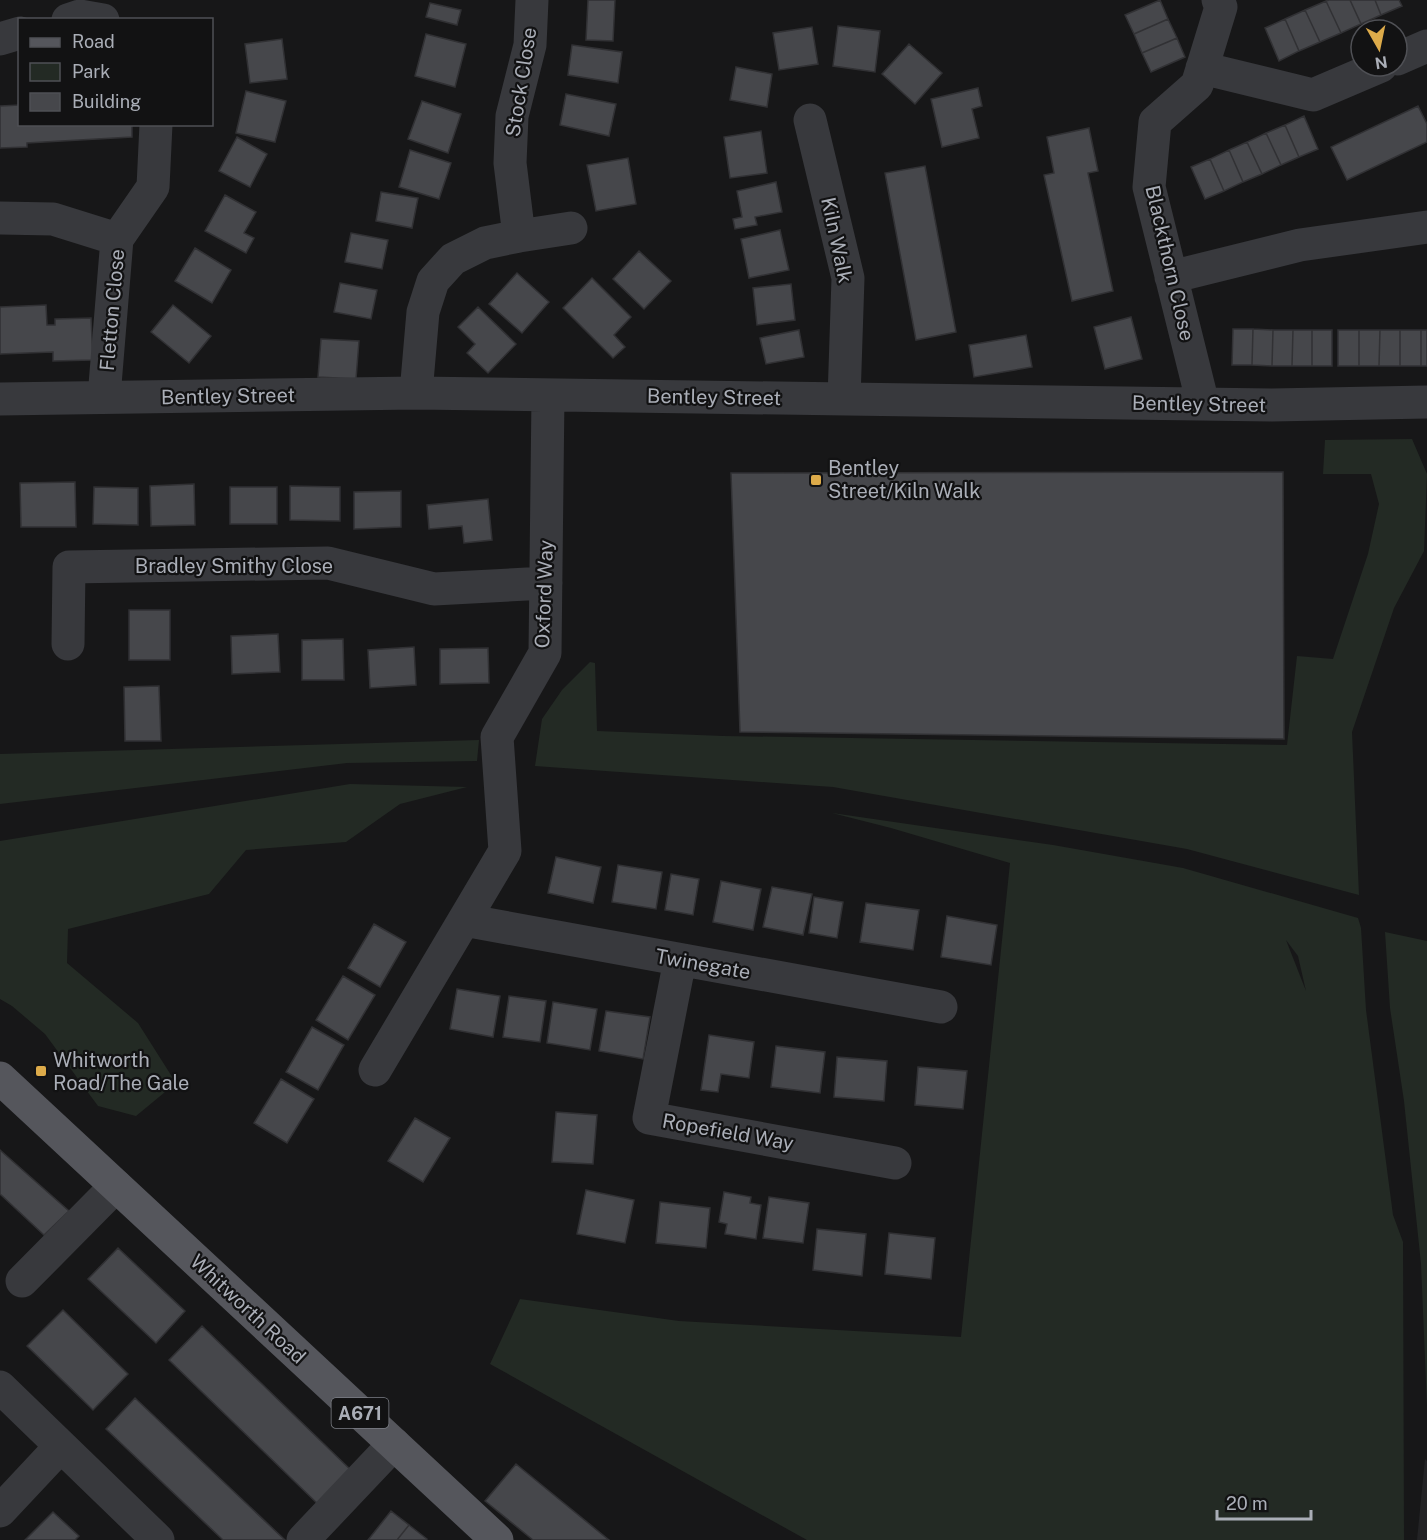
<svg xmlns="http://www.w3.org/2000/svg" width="1427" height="1540" viewBox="0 0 1427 1540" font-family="'Public Sans',sans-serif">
	<rect width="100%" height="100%" fill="#171718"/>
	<path fill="#232325" d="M1425 1459 1427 1461V1540H1417Z"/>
	<path fill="#232a24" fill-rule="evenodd" d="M1412 439 1427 474 1424 551 1394 608 1352 732 1359 895 1187 849 833 787 535 766 542 719 562 690 590 662 595 663 597 731 723 736 1287 745 1297 656 1333 659 1368 554 1379 504 1371 474H1323L1325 440Z
		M479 740 477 761 347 763 0 804V754Z
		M350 784 467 787 400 804 346 842 246 850 209 894 68 929 67 963 138 1023 176 1083 136 1116 98 1106 45 1034 12 1006 0 999V841Z
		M832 813 1053 845 1183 868 1358 918 1361 928 1366 1010 1393 1215 1403 1242 1404 1540H807L490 1364 520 1299 679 1321 961 1337 1010 863 891 828ZM1286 940 1298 956 1306 991Z
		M1385 932 1427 941V1406L1421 1264 1404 1101 1390 1008Z"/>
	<path fill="#46474b" stroke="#313134" stroke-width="1.5" d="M588 0H615L613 41 586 40Z
		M1160 0 1168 19 1134 34 1125 15Z
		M1329 0H1350L1361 24 1341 33 1326 1Z
		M1350 0H1375L1381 15 1361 24Z
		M1375 0H1399L1402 6 1381 15Z
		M1326 1 1341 33 1320 42 1305 10Z
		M430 3 461 10 457 25 426 17Z
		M1305 10 1320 42 1299 51 1285 19Z
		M1168 19 1177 38 1142 53 1134 34Z
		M1285 19 1299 51 1279 61 1265 28Z
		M838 26 880 31 875 72 833 66Z
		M812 27 818 64 779 70 773 33Z
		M426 34 466 44 455 87 415 76Z
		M1177 38 1185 57 1151 72 1142 53Z
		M282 39 287 79 250 83 245 44Z
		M909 44 942 73 915 104 882 74Z
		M572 45 622 52 618 83 568 75Z
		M736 67 772 74 767 107 730 100Z
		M978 88 982 106 972 109 979 138 942 147 931 99Z
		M246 91 286 101 275 142 236 133Z
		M566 94 616 104 609 136 560 125Z
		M422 101 461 114 448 153 408 139Z
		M20 105V124H132V137L27 143V147L0 148V106Z
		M1418 106 1427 124V142L1347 180 1331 147Z
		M1304 116 1318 149 1299 157 1285 125Z
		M1285 125 1299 157 1281 165 1266 133Z
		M1089 128 1098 171 1088 173 1113 291 1072 301 1044 175 1054 173 1047 137Z
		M761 131 767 173 730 178 724 137Z
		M1266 133 1281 165 1262 174 1247 142Z
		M237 137 267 154 250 187 219 171Z
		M1247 142 1262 174 1243 182 1229 150Z
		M410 150 451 163 439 199 399 187Z
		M1229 150 1243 182 1224 191 1210 159Z
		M628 158 636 204 596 211 587 165Z
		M1210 159 1224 191 1205 199 1191 167Z
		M925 166 956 332 916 340 885 173Z
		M776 182 782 212 755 217 757 225 735 229 733 219 742 217 737 191Z
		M381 192 418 198 412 228 376 221Z
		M225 195 256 212 244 233 254 238 246 253 205 231Z
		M780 230 789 270 749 278 741 239Z
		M351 233 388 240 382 269 345 262Z
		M195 248 231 270 212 303 175 281Z
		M639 251 671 281 644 309 613 279Z
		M517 273 549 302 522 333 489 304Z
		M592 278 631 317 614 335 625 347 613 358 563 308Z
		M340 283 377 290 371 319 334 312Z
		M791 284 795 320 757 325 753 288Z
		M46 305 47 325H55V319L91 318 93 360 53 361V352L0 354V307Z
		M173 305 211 336 189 363 151 332Z
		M478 307 516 344 488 373 467 353 475 344 458 327Z
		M1131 317 1142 359 1105 369 1094 327Z
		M1233 329H1253L1252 365H1232Z
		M1253 329 1273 330 1272 366 1252 365Z
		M799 330 804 357 766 364 760 338Z
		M1273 330H1293L1292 366H1272Z
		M1293 330H1312V366H1292Z
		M1312 330H1332V366H1312Z
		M1338 330H1359V366H1338Z
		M1359 330H1380L1379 366H1359Z
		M1380 330H1400V366H1379Z
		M1400 330H1421V366H1400Z
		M1421 330H1427V366H1421Z
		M1026 335 1032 367 974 377 969 345Z
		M321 339 359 341 356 379 318 377Z
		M1283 472 1284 739 740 732 731 473Z
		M75 482 76 527H21L20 483Z
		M194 484 195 525 151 526 150 486Z
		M290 486 340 487V521L290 520Z
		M94 487 138 488V525L93 524Z
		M230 487H277V524H230Z
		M401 491V527L354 529V492Z
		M488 499 492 540 464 543 462 526 429 529 427 505Z
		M129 610H170V660H129Z
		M278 634 280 672 232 674 231 636Z
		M343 639 344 680H302V640Z
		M414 647 416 685 370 688 368 650Z
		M488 648 489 683 440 684V649Z
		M159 686 161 741H125L124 687Z
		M556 857 601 867 593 903 548 893Z
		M618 865 662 872 656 909 612 902Z
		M671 874 699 879 693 915 665 910Z
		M721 881 761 889 753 930 713 922Z
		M772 887 812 894 803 935 763 927Z
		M814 897 843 902 837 938 809 933Z
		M866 903 919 910 913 950 860 942Z
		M947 916 997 925 991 965 941 957Z
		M374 924 406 942 380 987 348 968Z
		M343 976 375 995 348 1040 316 1020Z
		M457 989 500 996 493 1037 450 1029Z
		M509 996 546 1001 540 1042 503 1037Z
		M553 1002 597 1009 590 1050 547 1043Z
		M606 1011 650 1017 643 1059 599 1051Z
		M312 1027 344 1045 318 1090 286 1072Z
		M709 1035 754 1042 749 1078 721 1074 718 1092 701 1090Z
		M776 1046 825 1052 820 1093 771 1087Z
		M837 1057 887 1061 884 1101 834 1097Z
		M918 1067 967 1071 963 1109 915 1105Z
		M281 1079 314 1099 287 1143 254 1123Z
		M556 1112 597 1115 593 1164 552 1162Z
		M415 1118 450 1138 423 1182 388 1161Z
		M0 1150 69 1211 44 1235 0 1194Z
		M586 1190 634 1200 625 1243 577 1234Z
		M724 1192 751 1197 750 1203 761 1205 756 1239 725 1234 727 1224 719 1222Z
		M769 1197 809 1203 803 1243 763 1238Z
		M660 1202 710 1208 706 1248 656 1243Z
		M817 1229 866 1234 862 1276 813 1270Z
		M889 1233 935 1238 931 1279 885 1274Z
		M118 1248 185 1311 156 1343 88 1279Z
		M63 1310 128 1374 93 1410 27 1346Z
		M202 1326 356 1475 323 1509 169 1360Z
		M135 1398 285 1540H223L106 1429Z
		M516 1464 609 1540H533L485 1501Z
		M391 1511 409 1525 397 1540H368Z
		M53 1512 79 1536 75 1540H25Z
		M409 1525 427 1539 426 1540H397Z"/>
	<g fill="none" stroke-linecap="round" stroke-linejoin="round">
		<path stroke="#38393d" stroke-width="33" d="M68 20 80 16 103 20
			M0 39 20 33
			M1397 59 1427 46
			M1202 68 1313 95 1381 66
			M810 120 848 278 844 399
			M0 218 53 219 117 239
			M519 236 571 228
			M1171 277 1300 245 1427 227
			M416 393 423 312 433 281 453 259 485 243 519 236 510 163 512 116 530 45 532 0
			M104 397 117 239 153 187 156 124
			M0 399 416 393 1272 405 1427 402
			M1203 404 1149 187 1155 122 1197 85 1221 7 1218 0
			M68 644 69 567 328 563 434 589 546 583
			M464 920 941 1007
			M680 960 649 1118 895 1163
			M375 1070 505 851 497 737 545 653 548 395
			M22 1281 116 1186
			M0 1387 158 1540
			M0 1511 60 1447
			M303 1540 394 1444"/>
		<path stroke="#55565c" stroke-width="33" d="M0 1078 497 1540"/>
	</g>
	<g fill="#ddab4a" stroke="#121213" stroke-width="2">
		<rect x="810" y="474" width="12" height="12" rx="3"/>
		<rect x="35" y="1065" width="12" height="12" rx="3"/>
	</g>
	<g text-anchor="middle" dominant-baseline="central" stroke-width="4.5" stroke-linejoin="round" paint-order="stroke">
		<rect fill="#121213" stroke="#7c7f86" stroke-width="1.5" x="331.5" y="1398" width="57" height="30" rx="4.5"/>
		<g font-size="18" font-weight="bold" fill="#aaaeb7">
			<text x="360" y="1413">A671</text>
		</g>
		<g font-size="20" fill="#aaaeb7" stroke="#121213">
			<text transform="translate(521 82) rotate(-81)">Stock Close</text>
			<text transform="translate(837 240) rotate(78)">Kiln Walk</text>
			<text transform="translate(1170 263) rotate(77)">Blackthorn Close</text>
			<text transform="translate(112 310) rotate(-85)">Fletton Close</text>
			<text transform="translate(228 396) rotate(-1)">Bentley Street</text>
			<text transform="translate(714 397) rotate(1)">Bentley Street</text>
			<text transform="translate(1199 404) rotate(1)">Bentley Street</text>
			<text x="234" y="566">Bradley Smithy Close</text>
			<text transform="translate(544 594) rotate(-88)">Oxford Way</text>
			<text transform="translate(703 964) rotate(10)">Twinegate</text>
			<text transform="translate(728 1132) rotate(10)">Ropefield Way</text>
			<text transform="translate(248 1309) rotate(43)">Whitworth Road</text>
		</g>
		<g font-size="20" fill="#aaaeb7" stroke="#121213" text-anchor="start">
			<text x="828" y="468">Bentley<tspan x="828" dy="23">Street/Kiln Walk</tspan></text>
			<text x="53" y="1060">Whitworth<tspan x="53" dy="23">Road/The Gale</tspan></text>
		</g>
	</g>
	<rect x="18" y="18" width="195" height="108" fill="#121213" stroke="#4f5055" stroke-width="1.5"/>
	<rect x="30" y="38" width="30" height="9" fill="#55565c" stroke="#4f5055" stroke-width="1.5"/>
	<text x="72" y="48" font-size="18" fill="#aaaeb7">Road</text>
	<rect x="30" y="63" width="30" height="18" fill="#232a24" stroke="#4f5055" stroke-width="1.5"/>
	<text x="72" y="78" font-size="18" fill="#aaaeb7">Park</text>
	<rect x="30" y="93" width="30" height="18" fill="#46474b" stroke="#4f5055" stroke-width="1.5"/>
	<text x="72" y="108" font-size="18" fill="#aaaeb7">Building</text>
	<g transform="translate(1379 48) rotate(171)"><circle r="28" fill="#121213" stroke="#4f5055" stroke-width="1.5"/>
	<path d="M0-4.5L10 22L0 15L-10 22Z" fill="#ddab4a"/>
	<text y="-9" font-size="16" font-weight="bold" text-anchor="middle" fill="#aaaeb7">N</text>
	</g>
	<path d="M1217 1510v9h94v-9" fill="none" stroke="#aaaeb7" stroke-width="3"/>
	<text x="1226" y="1510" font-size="18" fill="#aaaeb7" stroke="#121213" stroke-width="4.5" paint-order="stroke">20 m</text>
</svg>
